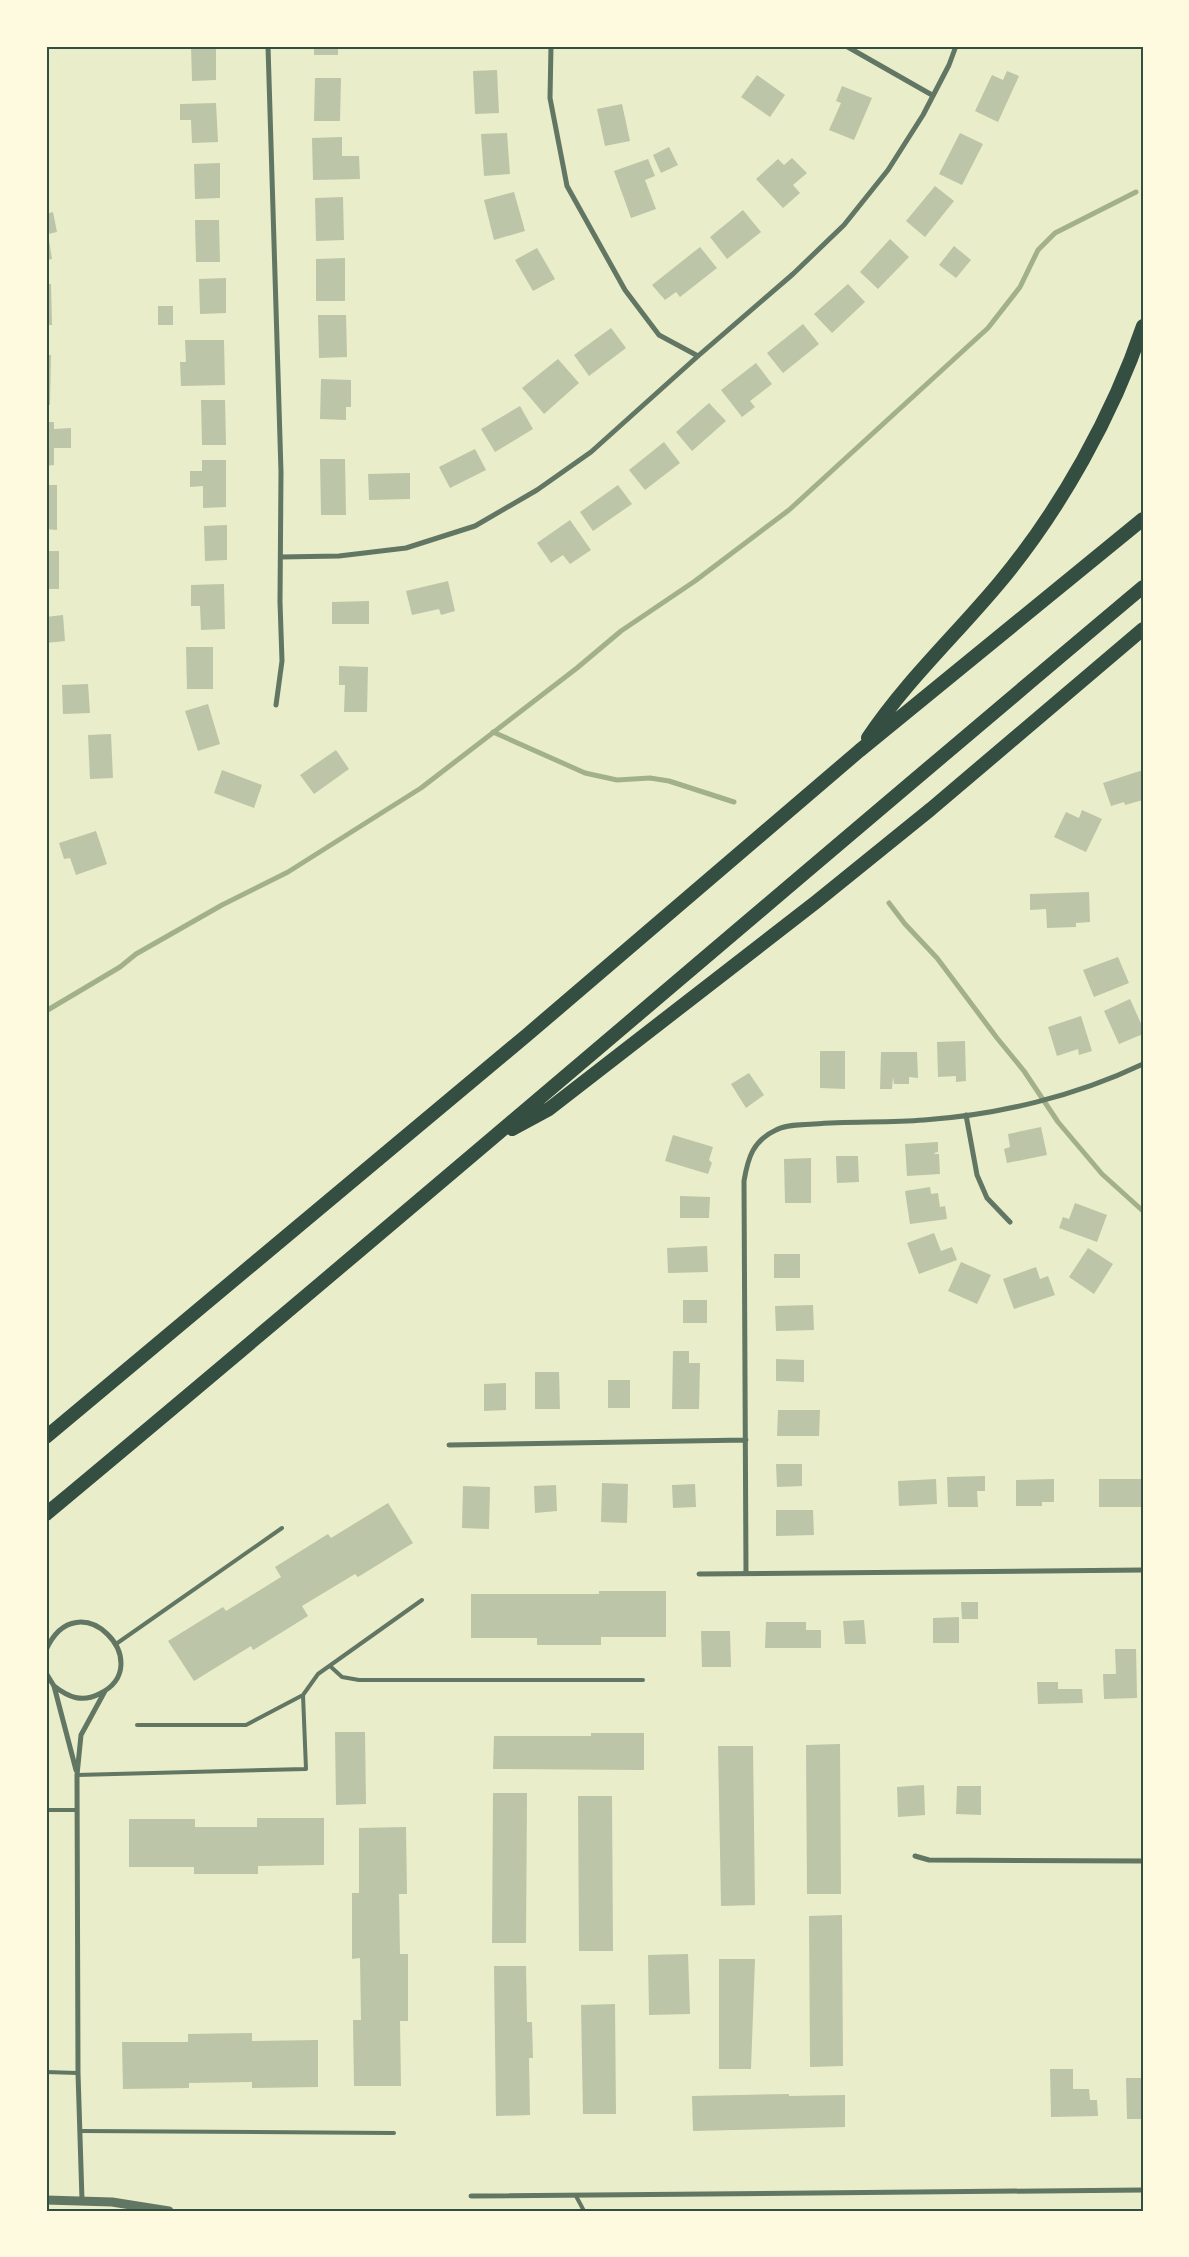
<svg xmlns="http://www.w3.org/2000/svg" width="1189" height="2257" viewBox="0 0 1189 2257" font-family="'Roboto Serif',serif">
	<rect width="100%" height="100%" fill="#e9edc9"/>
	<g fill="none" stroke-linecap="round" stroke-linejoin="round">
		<path stroke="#a3b18a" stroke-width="5" d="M493 732 585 773 617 780 650 778 669 781 734 802
			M889 903 905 924 937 958 997 1038 1024 1071 1058 1122 1102 1174 1143 1211
			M46 1011 120 967 136 954 222 905 288 872 421 788 577 668 621 631 695 581 789 510 988 328 1020 287 1038 250 1055 233 1136 192"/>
	</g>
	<path fill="#bcc5a7" d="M191 46H216V80L192 81Z
		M314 46H338V55H314Z
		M497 70 499 113 475 114 473 71Z
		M1007 71 1019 76 998 122 975 111 992 75 1003 80Z
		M757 75 785 95 770 117 741 97Z
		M315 78H341L340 121H314Z
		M842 86 872 98 854 140 829 130 841 103 836 101Z
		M216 103 218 142 192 143 191 120H180V104Z
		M622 104 630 141 605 146 597 109Z
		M507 133 510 174 484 176 481 134Z
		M960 133 983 144 962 185 939 174Z
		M342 137V156H359L360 179 313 180 312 138Z
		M669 147 678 165 661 173 653 155Z
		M792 158 807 173 793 185 800 193 783 208 756 179 778 159 784 165Z
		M648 159 655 176 645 180 656 209 631 218 614 171Z
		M220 163V198L195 199 194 164Z
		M935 186 954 201 925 237 906 221Z
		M514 192 525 231 494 240 484 200Z
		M343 197 344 240 316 241 315 198Z
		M743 210 761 232 727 259 710 237Z
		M53 212 57 232 48 234 52 259 46 260V214Z
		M195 220H219L220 262H196Z
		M890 239 909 257 878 289 860 272Z
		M954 246 971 260 956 278 939 265Z
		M700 247 717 268 680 297 676 292 665 300 652 285Z
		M537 248 555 279 533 291 515 260Z
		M345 258V301H316V259Z
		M226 278V313L200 314 199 279Z
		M46 284H51L52 325H46Z
		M848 284 865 302 832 333 814 314Z
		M158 306H173V325H158Z
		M318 315H346L347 357 319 358Z
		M803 324 819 344 783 373 767 353Z
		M611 328 626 348 589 376 574 355Z
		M185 340H224L225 385 181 386 180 362H186Z
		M46 355H51L50 405H46Z
		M558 359 579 383 544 414 522 388Z
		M756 363 772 384 750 401 755 407 742 417 721 390Z
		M321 379 351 380V407H346V420L320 419Z
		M201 400H225L226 445H202Z
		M709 403 726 421 692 451 676 432Z
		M520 406 533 429 495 452 481 429Z
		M46 422H54V429L71 428V448H54V465L46 466Z
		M664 442 680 463 645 490 629 470Z
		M475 449 486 470 450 488 439 467Z
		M320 459H345L346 515H321Z
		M202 460H226V507L203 508V486L190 487V471H202Z
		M410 473V499L369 500 368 474Z
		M46 485H57V530L46 529Z
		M618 485 632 504 593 531 580 512Z
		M570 520 591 550 570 564 563 555 551 563 537 543Z
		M227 525V560L205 561 204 526Z
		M46 551H59V589H46Z
		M448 581 455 611 441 615 439 609 412 615 406 591Z
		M224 584 225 629 201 630 200 606H191V585Z
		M369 601V624H332V602Z
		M63 615 65 641 46 643V617Z
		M186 647H213V689H187Z
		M339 666 368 667 367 712H344L345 685H339Z
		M88 684 90 713 63 714 62 685Z
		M208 704 220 744 198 751 185 711Z
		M111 734 113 778 90 779 88 735Z
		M336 750 349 769 314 794 300 775Z
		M222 770 262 785 254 808 214 793Z
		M1143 770V800L1125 805 1124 802 1111 806 1103 783Z
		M1082 810 1102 819 1086 852 1054 837 1066 812 1079 818Z
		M96 831 107 864 76 875 70 858 64 859 59 843Z
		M1089 892 1090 922 1076 923V927L1047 928 1046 909 1030 910V894Z
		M1118 957 1129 983 1094 997 1083 970Z
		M1130 999 1143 1028V1034L1119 1044 1104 1011Z
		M1081 1016 1092 1051 1079 1055 1078 1049 1057 1056 1048 1027Z
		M965 1041 966 1081 956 1082V1076L938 1077 937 1042Z
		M820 1051H845V1089L820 1088Z
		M881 1052H917L918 1078 909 1077V1084H894L893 1077 892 1089H880Z
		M749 1073 764 1095 746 1108 731 1084Z
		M1041 1127 1047 1155 1007 1163 1004 1149 1010 1147 1008 1134Z
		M673 1135 713 1147 709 1160 712 1163 708 1174 665 1161Z
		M938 1142V1152L934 1153 935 1154H939L940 1174 907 1176 905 1144Z
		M836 1156H858L859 1182 837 1183Z
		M811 1158V1203H785L784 1159Z
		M930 1187 931 1194 938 1193 940 1207 945 1206 947 1219 910 1224 905 1191Z
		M680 1196 710 1197 709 1218H680Z
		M1075 1203 1107 1215 1097 1242 1059 1228 1063 1217 1069 1219Z
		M934 1233 941 1251 952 1247 957 1260 919 1274 907 1243Z
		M707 1246 708 1272 668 1273 667 1248Z
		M1088 1248 1113 1264 1094 1294 1069 1277Z
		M774 1254H800V1278H774Z
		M961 1262 991 1275 977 1304 948 1291Z
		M1036 1267 1040 1279 1048 1276 1055 1295 1014 1309 1003 1279Z
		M683 1300H707V1323H683Z
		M813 1305 814 1330 776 1331 775 1306Z
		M673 1351H689V1363H700L699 1409H672Z
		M776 1359 804 1360V1382L776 1381Z
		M535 1372H559L560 1409H535Z
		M608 1380H630V1408H608Z
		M506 1383V1410L484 1411V1384Z
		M778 1410H820L819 1436H777Z
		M776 1464H802V1486L777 1487Z
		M985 1476V1491H977L978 1507H948L947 1477Z
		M936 1479 937 1504 899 1506 898 1481Z
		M1054 1479V1502H1042V1506H1016V1480Z
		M1099 1479H1141V1507H1099Z
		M602 1483 628 1484 627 1523 601 1522Z
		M695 1484 696 1507 673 1508 672 1485Z
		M556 1485 557 1511 535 1513 534 1486Z
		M463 1486 490 1487 489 1529 462 1528Z
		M388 1503 413 1543 358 1577 355 1574 302 1606 308 1616 253 1650 251 1646 194 1681 168 1641 223 1607 226 1611 281 1577 275 1567 328 1534 331 1538Z
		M776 1510H813L814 1535 776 1536Z
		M599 1591H666V1637H601V1645H537V1638H471V1594H599Z
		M961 1602H978V1619H962Z
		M959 1617V1643H933V1618Z
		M864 1620 866 1644H845L843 1621Z
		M766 1622H806V1630H821V1648H765Z
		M701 1631H730L731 1667H702Z
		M1115 1649H1136L1137 1698 1104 1699 1103 1674H1116Z
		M1037 1682H1058V1689H1082L1083 1703 1038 1704Z
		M335 1732H365L366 1804 336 1805Z
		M591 1733H644V1770L493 1769 494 1736H591Z
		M840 1744 841 1894H807L806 1745Z
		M718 1746H753L755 1905 721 1906Z
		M924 1785 925 1815 898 1817 897 1787Z
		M957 1786H981V1815L956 1814Z
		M493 1793H527L526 1943H492Z
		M578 1796H612L613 1951H579Z
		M257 1818H324V1865L258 1866V1874H194V1867H129V1819H195V1827H257Z
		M406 1827 407 1894H399L400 1954H408V2021H400L401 2086H354L353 2020H361L360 1958 352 1959V1893H359V1828Z
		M842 1915 843 2066 810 2067 809 1916Z
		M688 1954 690 2014 649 2015 648 1955Z
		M719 1959H755L751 2069H719Z
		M494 1966H526L527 2022H532L533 2058H529L530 2115 496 2116Z
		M615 2004 616 2114H583L581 2005Z
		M252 2033V2041L318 2040V2087L252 2088V2082L189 2083V2088L123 2089 122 2042H188V2034Z
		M1050 2069H1073V2089H1089L1090 2100H1097L1098 2116 1051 2117Z
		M1126 2078H1143V2119H1127Z
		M789 2094V2096L845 2095V2127L693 2131 692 2096Z"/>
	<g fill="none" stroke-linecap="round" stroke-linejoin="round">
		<path stroke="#617663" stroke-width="4" d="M116 1644 282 1528
			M330 1666 342 1677 359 1680H643
			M137 1725H246L303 1695
			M77 1775 306 1769 303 1695 318 1674 422 1600
			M46 1810H76
			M46 2072 78 2073
			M80 2131 394 2133
			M576 2196 584 2211"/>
		<path stroke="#617663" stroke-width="5" d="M268 46 281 472 280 602 282 661 276 705
			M551 46 550 98 567 186 625 290 659 335 698 356
			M846 46 932 95
			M281 557 339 556 406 548 475 526 537 490 591 452 698 356 793 274 844 225 888 170 923 115 949 65 956 46
			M966 1115 977 1175 987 1198 1010 1222
			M449 1445 746 1440
			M746 1573 744 1181C748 1157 753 1141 776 1130 787 1124 802 1125 814 1124 850 1121 887 1123 924 1120 998 1115 1076 1096 1143 1064
			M699 1574 1143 1570
			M46 1650C78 1578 160 1665 99 1694 82 1703 68 1697 54 1686
			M46 1673 54 1686 76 1770
			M915 1856 929 1860 1143 1861
			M471 2196 1143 2190
			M82 2200 78 2073 77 1775 81 1735 105 1691"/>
		<path stroke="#617663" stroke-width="9" d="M46 2200 112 2202 169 2211"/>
		<path stroke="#344e41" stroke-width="14" d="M868 738C906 681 956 635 1000 582 1060 510 1113 415 1143 326
			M512 1129 549 1109 816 902 931 809 1143 629
			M46 1437 527 1035 859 751 1143 519
			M46 1514C414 1208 776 895 1143 587"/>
	</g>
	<rect width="1189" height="2257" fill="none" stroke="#fefae0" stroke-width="95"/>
	<rect x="48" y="48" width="1094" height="2162" fill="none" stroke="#344e41" stroke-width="2"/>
</svg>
